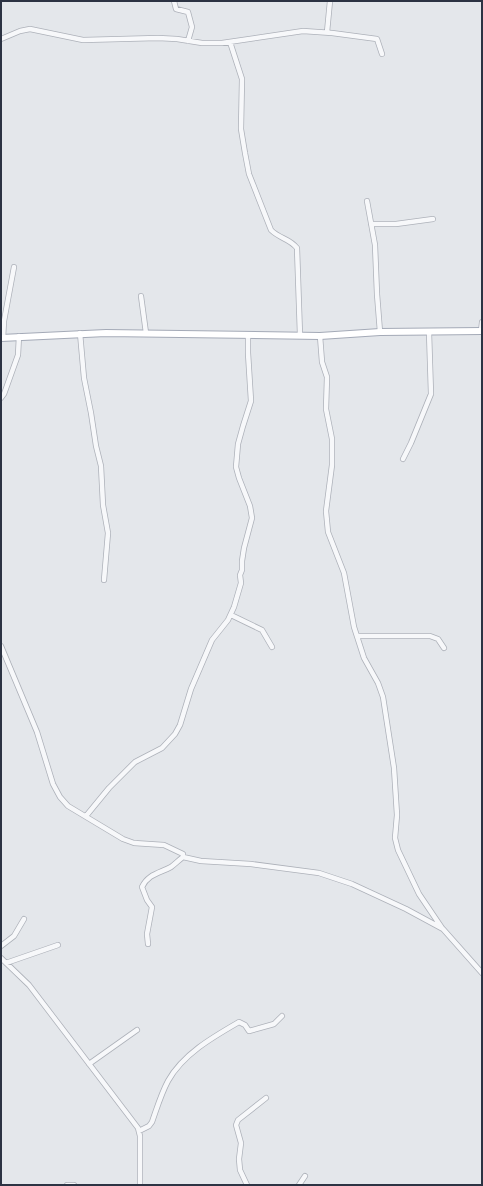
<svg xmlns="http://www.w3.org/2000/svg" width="483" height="1186" viewBox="0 0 483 1186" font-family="Signika,sans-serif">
	<rect width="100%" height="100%" fill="#e4e7eb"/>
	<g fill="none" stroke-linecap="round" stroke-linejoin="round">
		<g stroke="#adb1b9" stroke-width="6">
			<path id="minor" d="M174 1 176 9 188 12 192 27 188 41
				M327 32 330 1
				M1 39 20 31 30 29 83 40 158 38 177 39 202 43H222L303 31 332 33 377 39 382 54
				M230 42 242 79 241 129 245 153 249 174 271 230C280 239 289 238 297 248L300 335
				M367 201 375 245 377 294 380 332
				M371 224H396L433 219
				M141 296 146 333
				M481 331 482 322
				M80 333 84 378 91 413 96 446 101 466 103 505 108 533 104 580
				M320 336 322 362 327 377 326 409 332 439V465L326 511 328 532 344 573 354 627 364 658 378 683 383 697 394 768 397 815 395 838 398 850 419 894 442 928
				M3 338 4 321 14 267
				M1 398 4 394 18 355 19 336
				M403 459 411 443 431 394 429 332
				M231 615 262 630 272 647
				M357 636H430L438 639 444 648
				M1 646 37 732 53 784 60 797 68 806 123 839 134 843 164 845 183 854V857L201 861 251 864 319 873 352 884 406 909 443 929 482 973
				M86 816 109 788 135 762 162 748 175 734 180 725 191 689 212 640 228 620 234 607 241 583 240 575 242 570V561L244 548 252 518 250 506 239 478 236 467 238 444 243 426 251 401 248 353V335
				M148 944 147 934 152 907 147 900 142 887C148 874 160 873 171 867 175 864 179 860 183 857
				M1 946 14 936 24 919
				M1 958 29 985 138 1128 140 1136V1185
				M6 963 58 945
				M89 1064 137 1030
				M139 1131 149 1126 152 1122C157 1108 161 1094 168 1081 183 1054 213 1037 239 1022L245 1025 249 1031 274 1024 282 1016
				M67 1185H74
				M247 1185 240 1170 239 1159 241 1143 236 1125 238 1120 266 1098
				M299 1185 305 1176"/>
		</g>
		<g stroke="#a4aab7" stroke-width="8">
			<path id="major" d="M1 338 106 333 320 336 380 332 482 331"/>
		</g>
		<use href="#minor" stroke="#f7f8fa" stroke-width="4.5"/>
		<use href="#major" stroke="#fff" stroke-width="6"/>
	</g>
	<rect width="483" height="1186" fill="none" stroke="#2c3343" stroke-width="4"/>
</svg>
